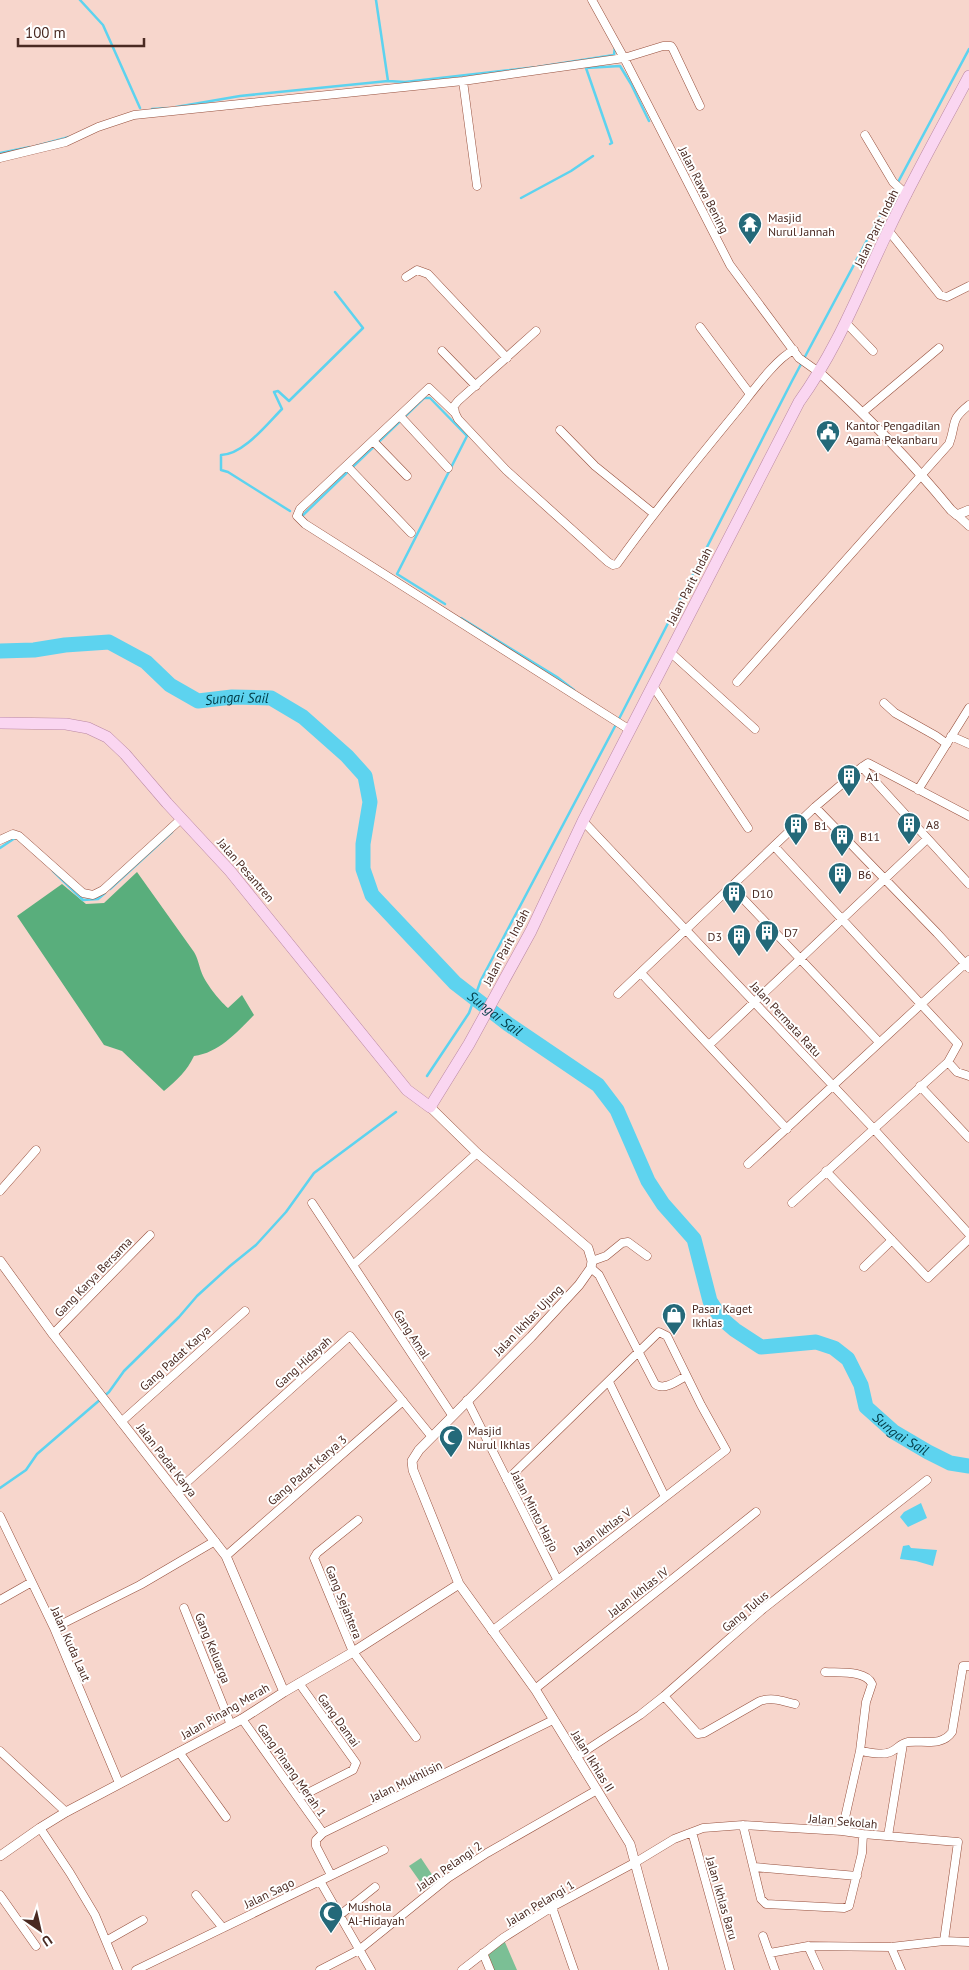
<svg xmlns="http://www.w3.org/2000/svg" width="969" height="1970" viewBox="0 0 969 1970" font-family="'PT Sans',sans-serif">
	<rect width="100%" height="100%" fill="#f7d6cc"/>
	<path fill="#7bbf95" d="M421 1858 437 1882 426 1890 409 1866Z
		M504 1940 517 1970H493L486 1954Z"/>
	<path fill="#59ae7c" d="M137 872 194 952C198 959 199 965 201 971 205 983 219 1000 228 1008L242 995 254 1015C237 1032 219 1053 194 1056 187 1071 177 1080 164 1091L122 1051 104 1045 17 916 62 884 86 904 104 903Z"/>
	<path fill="#5dd3ef" d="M921 1503 927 1518 908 1527 900 1517 904 1512Z
		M909 1545 911 1548 937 1550 933 1566 916 1561 900 1559 903 1546Z"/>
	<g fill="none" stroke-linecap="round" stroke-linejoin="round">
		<path stroke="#5dd3ef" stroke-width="2.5" d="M80 0 103 25 140 108
			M388 81 405 82 537 67 614 55 615 46
			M176 107 240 96 388 81 376 0
			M152 109 168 108
			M610 144 612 143 586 68 620 66 631 84 649 121
			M36 146 69 137
			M0 153 30 147
			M521 198 571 171 593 156
			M290 511 228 472 221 470V455C243 455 267 424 282 409L274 392 278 391 289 401 363 328 335 292
			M301 517 424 398H430L467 436 397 574 445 604
			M461 618 557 677 574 690
			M0 848 15 838
			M53 871 83 900 98 899 105 893
			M110 889 172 832
			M427 1076 469 1013 481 980 621 715 792 381 969 49
			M0 1488 26 1470 37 1454 109 1392 124 1371 179 1317 197 1296 230 1266 256 1245 286 1212 314 1173 396 1112"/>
		<path stroke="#5dd3ef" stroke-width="15" id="s1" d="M0 651 34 650 65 645 109 642 146 662 170 685 198 701 232 697 271 698 303 717 347 756 365 776 370 802 363 844V869L372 895 455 983 508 1024 598 1085 617 1110 648 1181 663 1204 694 1239 710 1301 721 1318 735 1330 761 1347 816 1342 834 1348 848 1359 861 1385 866 1407 894 1432 928 1452 950 1463 969 1466"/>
		<g stroke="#964f3c" stroke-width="9">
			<path id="minor" d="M592 0 624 58 730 265 799 358 820 373
				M463 81 477 186
				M865 135 893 182 907 195
				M0 158 66 142 98 127 134 115 463 81 624 58 663 46H671L673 49 700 106
				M888 230 940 295 947 297 969 286
				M406 277 417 270 428 274 507 358
				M847 324 873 351
				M700 327 750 394
				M536 331 458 401 454 406 455 413 458 419 506 470 608 562 613 565 617 564C655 511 696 461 737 411 751 394 775 359 794 350
				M442 351 476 386
				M863 412 939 348
				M455 413 429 388 300 509 297 516 305 524 630 730
				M400 416 448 468
				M560 430 595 466 653 513
				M373 441 407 476
				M347 466 411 533
				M957 515 969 526
				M670 652 755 729
				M737 682 949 444C957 423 949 421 969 405
				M653 686 748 828
				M884 703 895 713 936 736 947 744
				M951 736 969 744
				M862 767 969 884
				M918 790 969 708
				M815 807 937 933 969 968
				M583 821 873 1128 969 1234
				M0 840 13 834 19 836 83 893 93 895 103 890 181 819
				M774 846 958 1044 948 1062 792 1203
				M732 887 879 1042
				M641 973 787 1129
				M618 994 815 807 862 767 868 763 969 816
				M709 1045 927 839
				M948 1062 957 1072 969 1076
				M920 1086 969 1138
				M748 1164 969 960
				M826 1171 928 1278 969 1239
				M0 1191 36 1150
				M312 1203 452 1415
				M592 1261 606 1256 622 1243 628 1242 647 1256
				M353 1265 477 1153
				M864 1267 892 1240
				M591 1268 599 1275 655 1384C664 1391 677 1381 686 1376
				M53 1334 150 1235
				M609 1382 665 1497
				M467 1400 557 1579
				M121 1422 245 1311
				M176 1492 350 1336 432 1437
				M0 1516 54 1628 119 1783
				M358 1520 317 1553 314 1558 353 1652 416 1737
				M226 1556 403 1401
				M0 1600 30 1583
				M184 1608 231 1725
				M54 1628 140 1585 215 1541
				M492 1631 726 1450 701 1405 667 1336 659 1332 507 1480
				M825 1672C839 1673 866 1670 872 1684L866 1702 860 1751 842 1831
				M535 1689 756 1512
				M664 1696 698 1734 704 1733 760 1701C773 1697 782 1701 795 1704
				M242 1719 323 1833
				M0 1751 66 1812
				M860 1751C868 1752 879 1755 887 1753 895 1752 900 1743 908 1742 923 1740 942 1747 952 1732L963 1666H969
				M179 1752 226 1817
				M576 1757 640 1715 664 1696 763 1609 927 1480
				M298 1798 353 1770 356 1763 299 1683
				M743 1825 761 1899 766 1904 844 1908 849 1906 862 1853 863 1834
				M40 1828 70 1873 95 1915 118 1970
				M692 1832 730 1970
				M888 1836 903 1744
				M754 1867 857 1876
				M331 1875 316 1846V1840L323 1833 553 1720
				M320 1881 384 1850
				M0 1895 36 1946
				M196 1895 223 1928
				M552 1907 574 1970
				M340 1915 375 1887
				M763 1936 775 1970
				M106 1941 143 1920
				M808 1946 819 1970
				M891 1947 901 1970
				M483 1953 490 1970
				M770 1953 808 1946 891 1947 944 1941 969 1942
				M136 1970 320 1881 371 1970
				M320 1970 359 1950 448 1878 487 1853 597 1790
				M462 1970 503 1938 552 1907 636 1862 674 1839 703 1828 743 1825 842 1831 863 1834 958 1842 944 1941"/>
		</g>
		<g stroke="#964f3c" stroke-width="10">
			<path id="tertiary" d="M820 373C867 416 911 461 951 510L957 515 969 510
				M430 1107 477 1153 588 1248 592 1261 591 1268 579 1285 531 1337 419 1450 412 1461 413 1470 459 1584 535 1689 630 1844 664 1970
				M0 1261 53 1334 226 1556 284 1692
				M0 1856 40 1828 66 1812 242 1719 284 1692 353 1652 459 1584"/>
		</g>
		<g stroke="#ba88a3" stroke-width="12">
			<path id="primary" d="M0 723 66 724 88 728 107 737 125 754 167 803 230 871 407 1090 430 1107 469 1044 531 931 583 821 799 402C839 346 859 291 888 231 913 178 942 127 969 76"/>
		</g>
		<use href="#minor" stroke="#fff" stroke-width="8"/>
		<use href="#tertiary" stroke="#fff" stroke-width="9"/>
		<use href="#primary" stroke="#fad6f1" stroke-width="11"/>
	</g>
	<defs>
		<g id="temple-pin" transform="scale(1.25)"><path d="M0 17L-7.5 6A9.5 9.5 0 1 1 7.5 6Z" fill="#246979" stroke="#fff"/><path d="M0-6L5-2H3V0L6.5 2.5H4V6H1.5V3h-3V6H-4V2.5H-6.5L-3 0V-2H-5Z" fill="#fff"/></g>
		<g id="civic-pin" transform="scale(1.25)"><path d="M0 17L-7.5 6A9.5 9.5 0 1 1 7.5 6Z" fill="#246979" stroke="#fff"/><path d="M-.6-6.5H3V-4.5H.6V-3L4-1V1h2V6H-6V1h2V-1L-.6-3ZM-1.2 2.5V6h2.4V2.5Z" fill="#fff"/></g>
		<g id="building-pin" transform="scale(1.25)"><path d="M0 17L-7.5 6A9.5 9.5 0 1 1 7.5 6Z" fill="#246979" stroke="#fff"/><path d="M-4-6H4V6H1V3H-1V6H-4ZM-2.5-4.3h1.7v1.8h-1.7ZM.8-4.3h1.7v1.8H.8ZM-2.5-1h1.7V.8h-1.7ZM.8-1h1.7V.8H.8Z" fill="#fff"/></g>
		<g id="shop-pin" transform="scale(1.25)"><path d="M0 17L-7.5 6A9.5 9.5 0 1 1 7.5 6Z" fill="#246979" stroke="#fff"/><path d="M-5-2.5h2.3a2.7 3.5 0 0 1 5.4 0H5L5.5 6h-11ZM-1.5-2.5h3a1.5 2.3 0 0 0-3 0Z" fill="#fff"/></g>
		<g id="mosque-pin" transform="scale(1.25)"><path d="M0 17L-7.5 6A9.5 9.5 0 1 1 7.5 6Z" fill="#246979" stroke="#fff"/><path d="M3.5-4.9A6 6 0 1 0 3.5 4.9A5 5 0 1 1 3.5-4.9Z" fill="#fff"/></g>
	</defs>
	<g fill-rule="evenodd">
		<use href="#temple-pin" x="750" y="224"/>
		<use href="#civic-pin" x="828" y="432"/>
		<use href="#building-pin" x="849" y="776"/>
		<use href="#building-pin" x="909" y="824"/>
		<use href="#building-pin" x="796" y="825"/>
		<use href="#building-pin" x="842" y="836"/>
		<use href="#building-pin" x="840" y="874"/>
		<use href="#building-pin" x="734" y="893"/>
		<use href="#building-pin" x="767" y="932"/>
		<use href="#building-pin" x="739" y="936"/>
		<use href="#shop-pin" x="674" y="1315"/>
		<use href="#mosque-pin" x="451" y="1437"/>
		<use href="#mosque-pin" x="331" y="1913"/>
	</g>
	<g text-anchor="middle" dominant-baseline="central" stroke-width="4" stroke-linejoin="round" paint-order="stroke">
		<g font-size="12" fill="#4a2a22" stroke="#fff">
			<text transform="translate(704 190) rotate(63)">Jalan Rawa Bening</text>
			<text transform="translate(876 228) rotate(-64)">Jalan Parit Indah</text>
			<text transform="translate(689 586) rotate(-63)">Jalan Parit Indah</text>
			<text transform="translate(246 870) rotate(49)">Jalan Pesantren</text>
			<text transform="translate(506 947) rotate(-62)">Jalan Parit Indah</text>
			<text transform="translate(786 1019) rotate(47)">Jalan Permata Ratu</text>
			<text transform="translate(93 1277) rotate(-46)">Gang Karya Bersama</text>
			<text transform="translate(528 1320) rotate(-46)">Jalan Ikhlas Ujung</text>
			<text transform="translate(412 1334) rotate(57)">Gang Amal</text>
			<text transform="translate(175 1358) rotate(-42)">Gang Padat Karya</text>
			<text transform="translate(303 1362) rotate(-42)">Gang Hidayah</text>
			<text transform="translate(167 1460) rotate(52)">Jalan Padat Karya</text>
			<text transform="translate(307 1470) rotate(-41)">Gang Padat Karya 3</text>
			<text transform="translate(535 1511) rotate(63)">Jalan Minto Harjo</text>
			<text transform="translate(602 1531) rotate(-37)">Jalan Ikhlas V</text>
			<text transform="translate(638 1592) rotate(-38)">Jalan Ikhlas IV</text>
			<text transform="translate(344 1602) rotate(68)">Gang Sejahtera</text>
			<text transform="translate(745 1611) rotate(-40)">Gang Tulus</text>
			<text transform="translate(71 1644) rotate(66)">Jalan Kuda Laut</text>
			<text transform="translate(213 1648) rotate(68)">Gang Keluarga</text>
			<text transform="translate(225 1711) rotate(-30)">Jalan Pinang Merah</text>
			<text transform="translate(339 1720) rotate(54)">Gang Damai</text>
			<text transform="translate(593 1761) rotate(58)">Jalan Ikhlas II</text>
			<text transform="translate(292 1770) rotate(55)">Gang Pinang Merah 1</text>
			<text transform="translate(406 1781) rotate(-26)">Jalan Mukhlisin</text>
			<text transform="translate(843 1821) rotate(5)">Jalan Sekolah</text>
			<text transform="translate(449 1866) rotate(-35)">Jalan Pelangi 2</text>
			<text transform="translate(269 1893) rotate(-26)">Jalan Sago</text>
			<text transform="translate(722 1898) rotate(74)">Jalan Ikhlas Baru</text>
			<text transform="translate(540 1903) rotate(-31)">Jalan Pelangi 1</text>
		</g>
		<g font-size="12" fill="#4a2a22" stroke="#fff" text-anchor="start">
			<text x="768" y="217">Masjid<tspan x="768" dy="14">Nurul Jannah</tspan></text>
			<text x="846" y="425">Kantor Pengadilan<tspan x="846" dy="14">Agama Pekanbaru</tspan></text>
			<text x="866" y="776">A1</text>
			<text x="926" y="824">A8</text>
			<text x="814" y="825">B1</text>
			<text x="860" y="836">B11</text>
			<text x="858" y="874">B6</text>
			<text x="752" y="893">D10</text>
			<text x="784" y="932">D7</text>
			<text x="722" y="936" text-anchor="end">D3</text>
			<text x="692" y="1308">Pasar Kaget<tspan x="692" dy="14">Ikhlas</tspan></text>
			<text x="468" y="1430">Masjid<tspan x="468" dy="14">Nurul Ikhlas</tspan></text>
			<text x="348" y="1906">Mushola<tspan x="348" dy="14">Al-Hidayah</tspan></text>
		</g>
		<g font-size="14" font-style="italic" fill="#003a45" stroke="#fff">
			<text stroke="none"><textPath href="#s1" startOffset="256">Sungai Sail</textPath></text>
			<text stroke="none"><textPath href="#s1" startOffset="706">Sungai Sail</textPath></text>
			<text stroke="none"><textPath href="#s1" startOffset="1336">Sungai Sail</textPath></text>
		</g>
	</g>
	<g transform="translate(40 1930) rotate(146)" stroke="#ffffff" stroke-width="4" paint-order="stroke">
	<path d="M0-4L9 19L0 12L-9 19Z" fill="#4a2a22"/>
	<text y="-8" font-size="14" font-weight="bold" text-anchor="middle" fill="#4a2a22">U</text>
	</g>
	<path d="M18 38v8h126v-8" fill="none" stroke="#4a2a22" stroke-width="2.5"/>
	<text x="25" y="38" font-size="15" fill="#4a2a22" stroke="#ffffff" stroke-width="4" paint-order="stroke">100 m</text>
</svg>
